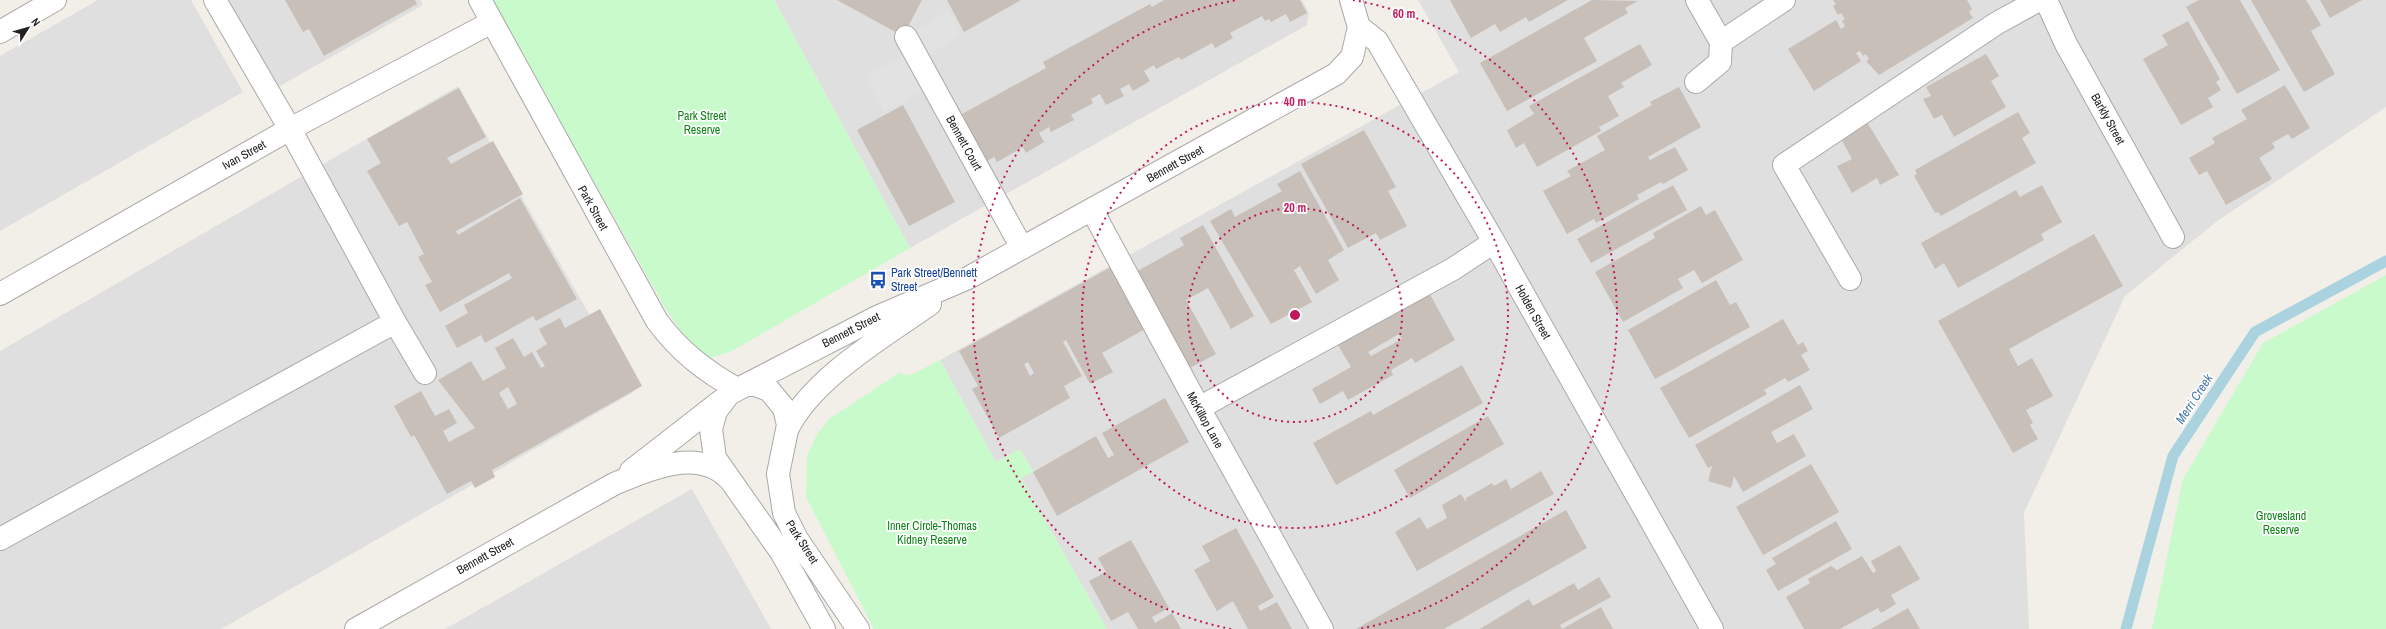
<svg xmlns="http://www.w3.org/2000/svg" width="2386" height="629" viewBox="0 0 2386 629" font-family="'Archivo Narrow',sans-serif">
	<rect width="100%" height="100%" fill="#f2efe9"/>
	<path fill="#e0dfdf" d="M98 0H191L243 92 0 231V56Z
		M228 0H420L423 5 278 87Z
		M774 0H1302L1309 13 1307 25 910 248Z
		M1418 0H2386V107L2216 222 2125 296 2024 513 2029 629H1107L1021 478 1033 471 1020 449 996 462 940 360 1459 72Z
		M458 86 634 392 221 629H0V351Z
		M692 489 771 629H445Z"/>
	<path fill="#c8facc" d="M492 0H774L910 248 732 351 707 359 688 342 664 306Z
		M2386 275V629H2152L2183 479 2263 343Z
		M940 360 996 462 1020 449 1033 472 1021 478 1107 629H874L806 497 807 456 817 434 829 419 899 373 911 375Z"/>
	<path fill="#e2e2e2" d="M949 9 962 34 918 60 932 85 884 112 865 76 912 49 906 37Z"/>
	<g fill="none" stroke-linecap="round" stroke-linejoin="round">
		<path stroke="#aad3df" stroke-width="11" d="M2126 629 2173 456 2255 332 2386 261"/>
	</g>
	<path fill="#c7bfb8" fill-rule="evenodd" d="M285 0H415L417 4 324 56 309 29 303 32Z
		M837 0H922L903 36Z
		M947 0H1021L964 32Z
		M1164 0H1300L1307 13 1290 22 1286 14 1271 22 1269 19 1265 21 1262 16 1230 33 1233 38 1215 48 1212 43 1181 60 1179 57 1156 69 1154 65 1144 71 1150 81 1133 91 1129 84 1120 89 1124 96 1106 105 1100 94 1096 96 1091 99 1093 103 1071 115 1074 120 1051 132 1049 127 1039 133 1044 142 1026 153 1023 147 997 162 994 157 987 161 962 114 1046 68 1043 62 1150 4 1152 7Z
		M1450 0H1568L1529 22 1526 17 1500 32 1495 24 1471 38Z
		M1592 0 1638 1 1625 8 1628 13 1584 38 1597 61 1507 111 1480 63Z
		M1833 0H1967L1972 9 1969 12 1973 18 1879 75 1866 61 1869 59 1866 54 1863 56 1860 51 1856 53 1861 61 1814 91 1788 49 1836 20 1841 29 1845 26 1842 21 1845 19 1841 13 1838 15 1833 6 1836 4Z
		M2199 0H2240L2280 70 2237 94 2186 7Z
		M2251 0H2306L2321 25 2311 31 2335 74 2304 92Z
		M2320 0H2362L2330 18Z
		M2188 21 2220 79 2216 82 2221 90 2208 98 2213 107 2181 125 2143 59 2168 45 2162 35Z
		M1640 44 1652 65 1621 83 1624 87 1608 96 1619 116 1599 127 1601 131 1537 167 1524 143 1516 148 1507 130 1534 114 1529 106Z
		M1986 54 1999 76 1991 81 2006 107 1954 137 1942 115 1934 119 1923 99 1931 96 1926 87Z
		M2285 85 2310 128 2292 139 2288 134 2272 143 2275 148 2259 158 2272 179 2226 205 2207 171 2199 175 2189 158 2215 143 2212 138 2247 119 2241 110Z
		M1679 87 1701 127 1648 157 1650 160 1675 147 1688 170 1663 184 1661 182 1637 195 1639 199 1596 223 1594 219 1567 234 1543 191 1571 176 1567 171 1605 150 1597 136 1652 105 1650 102Z
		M459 88 486 137 447 158 451 164 493 141 523 194 456 231 458 235 520 198 577 299 536 321 533 316 485 343 481 335 457 348 445 326 468 313 464 305 512 278 509 273 440 312 425 285 432 282 418 257 424 254 407 222 399 226 367 171 381 163 367 139Z
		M903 105 955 202 909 226 857 130Z
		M2018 112 2030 133 2022 138 2036 163 1941 216 1938 212 1935 213 1914 176 1917 174 1915 170Z
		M1867 122 1899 175 1880 185 1877 178 1852 193 1837 166 1852 159 1840 137Z
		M1364 130 1396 187 1388 191 1407 226 1380 240 1376 233 1348 248 1301 164Z
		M1300 171 1344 250 1328 260 1339 280 1316 294 1300 266 1294 270 1312 302 1271 324 1210 221 1231 209 1235 217 1282 191 1277 184Z
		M1673 185 1687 210 1591 263 1577 239Z
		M2042 185 2062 222 2041 234 2044 240 1958 288 1944 263 1935 269 1921 243 2016 190 2020 197Z
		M1701 206 1706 215 1715 210 1743 260 1702 283 1694 270 1678 279 1683 288 1623 322 1595 272 1655 238 1653 233Z
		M1203 225 1254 316 1231 329 1208 288 1186 300 1216 354 1190 368 1136 272 1184 245 1180 238Z
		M2094 234 2123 286 2009 349 2018 366 2032 358 2053 396 2026 410 2033 423 2030 425 2038 439 2013 453 1938 321Z
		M1111 267 1145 329 1102 353 1113 372 1090 384 1066 340 1063 342 1082 376 1064 386 1070 398 999 438 972 389 978 386 959 351ZM1028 362 1034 373 1030 376 1024 364Z
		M1716 280 1730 305 1736 302 1750 327 1655 379 1628 330Z
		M1427 289 1455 340 1415 363 1412 358 1391 370 1393 375 1348 400 1343 391 1320 404 1312 389 1351 367 1335 340ZM1399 334 1402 339 1371 356 1368 352Z
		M600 309 642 386 492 470 495 477 475 488 471 481 447 494 414 435 411 437 394 406 421 391 435 416 449 409 457 423 443 431 449 442 475 428 438 380 471 361 483 381 506 368 495 348 513 338 524 357 532 352 541 368 545 366 536 351 547 344 539 329 560 318 565 328ZM508 387 517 404 508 409 499 393Z
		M1783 319 1798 345 1803 342 1808 351 1801 355 1810 370 1788 382 1785 378 1764 390 1767 394 1689 438 1660 388Z
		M1462 365 1483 403 1336 485 1313 443 1371 411 1373 415Z
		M1800 385 1813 409 1771 432 1777 443 1794 434 1806 456 1743 492 1734 476 1731 488 1708 481 1712 466 1708 468 1695 445Z
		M1165 398 1189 442 1057 516 1033 472 1096 436 1108 458 1114 455 1102 433Z
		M1488 416 1504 444 1410 498 1394 470Z
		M1811 464 1839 512 1763 555 1736 507Z
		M1541 471 1554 494 1417 571 1395 532 1420 517 1427 529 1447 518 1442 505 1461 494 1466 502V498L1492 483 1494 486 1506 479 1511 489Z
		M1566 510 1587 548 1444 629H1356Z
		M1836 521 1852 549 1778 591 1766 570 1776 564 1772 558Z
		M1236 528 1274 597 1258 606 1260 611 1277 602 1292 629H1248L1233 601 1217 611 1194 570 1210 561 1202 546Z
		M1131 540 1169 608 1152 617 1155 623 1172 613 1181 629H1138L1128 612 1111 621 1089 581 1106 572 1098 558Z
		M1900 545 1920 579 1891 595 1896 604 1881 613 1878 608 1840 629H1804L1786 597 1810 583 1808 579 1831 566 1837 570 1862 556 1873 573 1876 571 1871 561Z
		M1599 577 1611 597 1560 625 1562 629 1601 607 1613 629H1480L1529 599 1533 606 1574 583 1578 590Z
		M1908 608 1920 629H1871Z"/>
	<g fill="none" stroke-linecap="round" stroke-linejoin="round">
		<g stroke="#a9a9a9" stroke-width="24">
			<path id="minor" d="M215 0 290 129 395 322 425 373
				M480 0 657 321C679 351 705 371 737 389
				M1351 0 1359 27 1377 41 1494 242 1712 629
				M1697 0 1721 42 1784 0
				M2046 0 2066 44 2173 237
				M0 32 55 0
				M906 37 1022 248
				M1696 82 1720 62 1721 42
				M1092 210 1199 408 1322 629
				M1850 279 1784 165 1997 23 2039 0
				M0 294 290 129 492 22
				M740 388 879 316 966 279 1336 74 1352 57 1359 27
				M1199 408 1453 269 1494 242
				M787 430C812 378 885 336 930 304
				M631 471 721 401
				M0 539 395 322
				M356 629 614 484C646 470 698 447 728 478
				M824 629 781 552 715 458 711 429 716 411 729 394 746 385H755L769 390 784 408 788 425 778 474 784 513 797 539 858 629"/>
		</g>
		<use href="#minor" stroke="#fff" stroke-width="22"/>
	</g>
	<g fill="none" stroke="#c2185b" stroke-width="2" stroke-dasharray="2 4">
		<circle cx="1295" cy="315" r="107"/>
		<circle cx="1295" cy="315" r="213"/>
		<path d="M1231 629A320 320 0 0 1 1237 0M1353 0A320 320 0 0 1 1359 629"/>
	</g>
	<defs>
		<g id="bus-bare" transform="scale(1.38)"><path d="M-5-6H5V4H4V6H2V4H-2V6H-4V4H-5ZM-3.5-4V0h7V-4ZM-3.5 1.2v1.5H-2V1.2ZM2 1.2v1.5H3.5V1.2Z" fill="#1a4fb4" stroke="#fff" stroke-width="2.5" paint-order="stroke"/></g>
	</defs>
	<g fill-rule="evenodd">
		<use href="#bus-bare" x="878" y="280"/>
	</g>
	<g text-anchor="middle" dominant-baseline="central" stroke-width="3.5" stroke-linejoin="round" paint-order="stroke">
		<g font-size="12" fill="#0c8416" stroke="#fff">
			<text x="702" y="116">Park Street<tspan x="702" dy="14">Reserve</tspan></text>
			<text x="2281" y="516">Grovesland<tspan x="2281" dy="14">Reserve</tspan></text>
			<text x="932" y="526">Inner Circle-Thomas<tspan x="932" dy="14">Kidney Reserve</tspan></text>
		</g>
		<g font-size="12" fill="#222" stroke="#fff">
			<text transform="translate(2108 119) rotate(61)">Barkly Street</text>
			<text transform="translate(964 143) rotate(61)">Bennett Court</text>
			<text transform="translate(244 155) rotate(-29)">Ivan Street</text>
			<text transform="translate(1175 164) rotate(-29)">Bennett Street</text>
			<text transform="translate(593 208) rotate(61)">Park Street</text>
			<text transform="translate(1533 312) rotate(61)">Holden Street</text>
			<text transform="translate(851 330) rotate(-27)">Bennett Street</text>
			<text transform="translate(1205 420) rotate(61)">McKillop Lane</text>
			<text transform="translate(802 542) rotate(57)">Park Street</text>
			<text transform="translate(485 556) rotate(-29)">Bennett Street</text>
		</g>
		<g font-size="12" fill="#164399" stroke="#fff" text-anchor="start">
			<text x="891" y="273">Park Street/Bennett<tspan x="891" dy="14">Street</tspan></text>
		</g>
		<g font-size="13" font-style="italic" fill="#4a7aab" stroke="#fff">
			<text transform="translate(2194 399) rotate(-57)">Merri Creek</text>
		</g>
	</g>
	<circle cx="1295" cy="315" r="6" fill="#c2185b" stroke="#fff" stroke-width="2"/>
	<g font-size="12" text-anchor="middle" font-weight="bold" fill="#c2185b" stroke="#fff" stroke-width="3.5" stroke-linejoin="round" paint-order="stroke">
		<text x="1404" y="18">60 m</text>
		<text x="1295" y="106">40 m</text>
		<text x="1295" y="212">20 m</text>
	</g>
	<g transform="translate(28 28) rotate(53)" stroke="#ffffff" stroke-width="3" paint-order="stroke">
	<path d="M0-3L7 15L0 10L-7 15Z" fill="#222222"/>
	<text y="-6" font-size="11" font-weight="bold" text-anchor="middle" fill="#222222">N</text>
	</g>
</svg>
